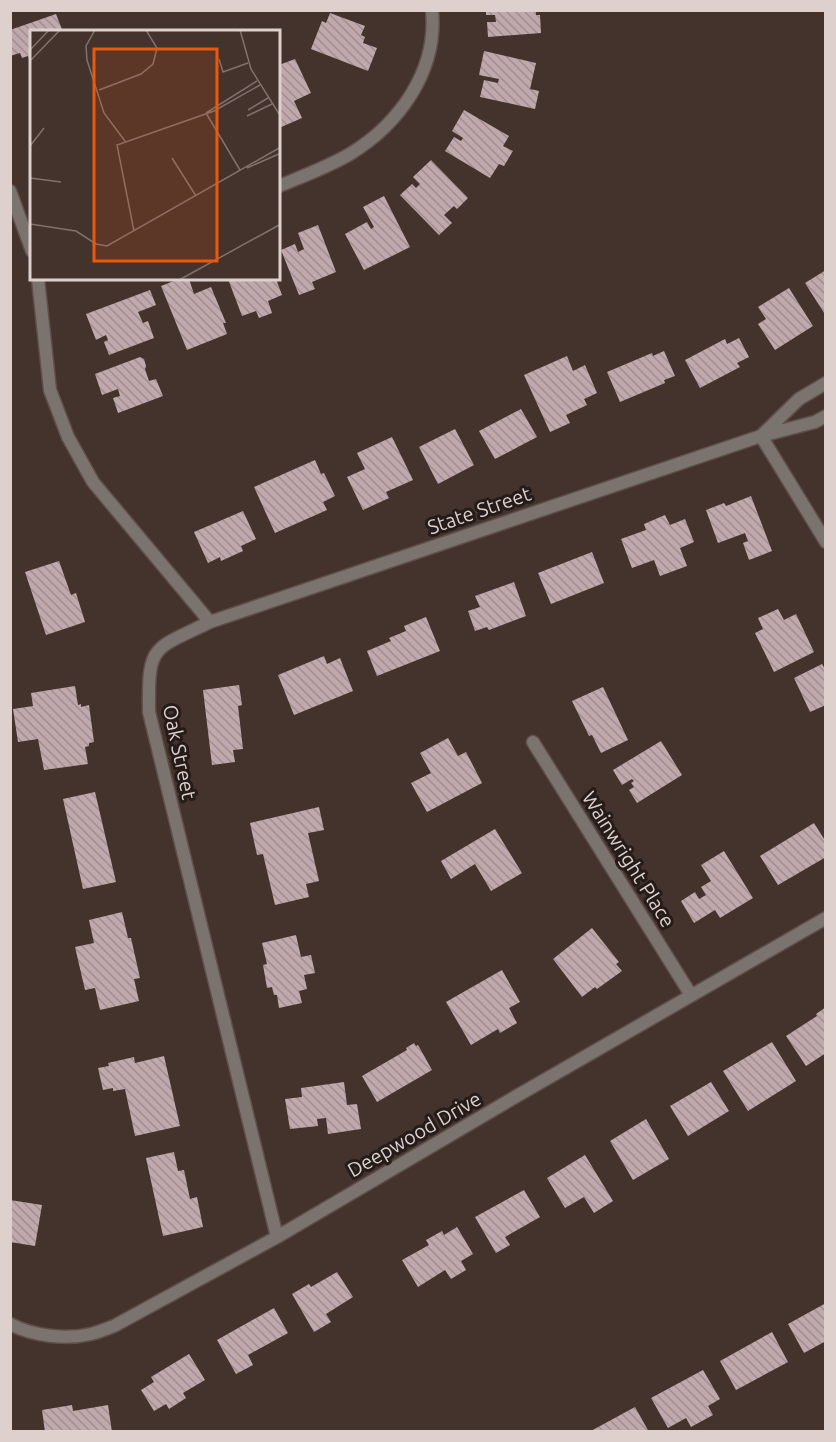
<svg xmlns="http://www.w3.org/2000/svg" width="836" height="1442" viewBox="0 0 836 1442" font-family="Ubuntu,sans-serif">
	<defs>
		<pattern id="building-back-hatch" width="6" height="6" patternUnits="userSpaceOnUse" patternTransform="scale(1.5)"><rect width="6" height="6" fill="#c0a9ad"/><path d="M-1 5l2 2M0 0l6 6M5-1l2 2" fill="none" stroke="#a08e91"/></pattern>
	</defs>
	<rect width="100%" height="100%" fill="#44322d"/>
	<path fill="url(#building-back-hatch)" d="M486 10H536V15H540L541 33 488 37 487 22H496L495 15H486Z
		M330 13 365 26 361 35 365 37 363 43 377 48 368 71 311 49 322 21 326 23Z
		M56 14 63 32H32V64L28 56 22 58 20 53 10 56V30Z
		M484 51 536 63 530 89 539 91 535 109 480 97 484 80 498 83 499 79 479 75Z
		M295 59 311 93 294 101 302 118 279 128V65Z
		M464 110 509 136 503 146 513 151 504 166 499 164 490 178 445 151 454 137 461 141 463 138 452 131Z
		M431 160 468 198 457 209 454 206 444 215 452 223 439 235 400 195 412 184 416 188 420 184 413 177Z
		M384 196 410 247 364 270 345 234 367 222 371 229 374 227 363 207Z
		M318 225 336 272 312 282 315 289 299 295 281 250 295 244 298 252 304 249 298 233Z
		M826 270V316L805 283Z
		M179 279H189L194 294 211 287 226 323H223L227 334 187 350 161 286Z
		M228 279H276L282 295 268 301 272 313 259 318 256 311 242 316Z
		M789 288 813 326 775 350 758 324 766 319 758 307Z
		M150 290 156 305 138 312 143 323 148 321 154 338 109 355 104 342 108 340 106 335 96 340 86 314Z
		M739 338 749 357 737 363 740 367 700 388 685 360 725 339 727 344Z
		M664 351 675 376 664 380 665 383 620 402 607 372 652 353 653 356Z
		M567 356 573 371 585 365 597 393 584 399 587 405 566 415 570 423 550 432 524 375Z
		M140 357 144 359 146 366 145 369 149 381 156 379 163 396 118 413 113 398 120 396 118 389 102 395 95 374Z
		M521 409 537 437 495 459 479 431Z
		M455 429 474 465 438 484 419 447Z
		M392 437 413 480 386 492 389 498 363 510 347 477 365 469 357 453Z
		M315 460 321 474 324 473 335 496 323 502 327 510 275 533 254 487Z
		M751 496 772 551 749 560 743 543 748 541 745 533 718 543 706 510 724 503 726 506Z
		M243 511 256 539 241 546 243 551 221 561 220 557 208 563 194 532Z
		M665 515 670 525 685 519 694 542 680 548 687 566 660 576 654 560 632 568 621 539 646 530 644 524Z
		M592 552 604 583 551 604 538 573Z
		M59 561 71 595 76 593 85 622 46 635 25 572Z
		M514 582 526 616 489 630 487 627 475 631 468 611 480 607 475 596Z
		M778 609 784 620 796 614 814 652 774 672 755 633 763 629 758 618Z
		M426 617 440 651 377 676 367 651 391 641 389 638 406 631 404 626Z
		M324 656 327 664 340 658 353 691 294 715 278 675Z
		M822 664 826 671V705L810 712 794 678Z
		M239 685 242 705 238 706 243 749 233 750 235 762 212 765 203 690Z
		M75 686 78 705 81 704V707L89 705 94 742 89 743V746L85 747 88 764 44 770 38 739 18 742 13 709 33 706 31 693Z
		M603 687 628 740 601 753 592 735 589 736 572 701Z
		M448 738 458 756 466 752 482 783 427 812 411 783 431 773 420 753Z
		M661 741 682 775 637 803 629 790 634 787 631 783 634 781 632 779 622 785 613 770Z
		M95 792 116 882 83 889 63 799Z
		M319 807 324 830 308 833 319 881 306 884 309 897 275 905 263 854 257 855 250 823Z
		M814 823 826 842V857L778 885 760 856Z
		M495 829 522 873 491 891 475 864 451 879 441 861Z
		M724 851 753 898 720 918 715 910 694 923 681 901 695 892 699 899 706 895 701 887 711 881 701 865Z
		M122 912 128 938H131L140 978 134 979 139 1001 100 1010 95 988 85 990 75 947 94 943 89 920Z
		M592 928 619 962 616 964 622 971 597 989 595 987 582 997 553 959Z
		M296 935 301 957 311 955 315 973 304 975 307 989 299 991 302 1003 279 1008 277 995H274L272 987 267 988 263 965 267 964 262 943Z
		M502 970 520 1002 509 1008 517 1023 500 1033 498 1029 471 1045 446 1002Z
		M826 1007V1053L806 1066 786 1036 817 1016 816 1014Z
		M772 1042 796 1081 748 1111 723 1071Z
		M414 1043 416 1046 418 1045 432 1070 377 1102 362 1076 407 1050 406 1048Z
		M164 1056 180 1126 135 1136 125 1089 113 1091V1088L103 1090 98 1068 109 1066 108 1063 134 1057 135 1063Z
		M344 1082 347 1105 357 1104 361 1129 328 1134 326 1118 317 1119 318 1126 290 1129 285 1099 302 1097 301 1088Z
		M711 1082 729 1111 688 1136 670 1106Z
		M646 1119 669 1159 633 1180 610 1141Z
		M174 1152 178 1171 184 1170 190 1199 197 1197 203 1227 163 1236 146 1158Z
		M585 1155 613 1201 594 1213 584 1197 565 1208 547 1178Z
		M524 1190 540 1217 505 1237 510 1245 496 1253 475 1217Z
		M10 1200 42 1205 35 1246 10 1242Z
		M457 1227 473 1254 461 1261 466 1270 451 1279 445 1270 418 1287 402 1260 429 1245 426 1240 442 1231 444 1235Z
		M337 1272 353 1297 326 1314 331 1322 314 1332 292 1294 309 1284 311 1287Z
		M826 1303V1341L804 1353 788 1324Z
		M274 1308 288 1333 248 1355 253 1365 236 1374 217 1340Z
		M772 1332 788 1362 736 1390 720 1361Z
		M189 1354 205 1380 183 1393 186 1398 169 1409 166 1404 154 1411 141 1390 154 1382 151 1377Z
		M703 1370 720 1399 708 1406 713 1415 691 1427 686 1418 668 1428 651 1398Z
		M72 1405 73 1411 108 1405 112 1432H45L42 1410Z
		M635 1407 649 1432H589Z"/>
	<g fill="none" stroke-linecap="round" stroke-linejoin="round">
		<g stroke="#604e4a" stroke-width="15">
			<path id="street" d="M279 186C303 176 328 167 350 154 399 124 438 71 432 10
				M10 191 32 251
				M38 279 50 390 68 437 93 482 210 622
				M762 435 799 399 826 383
				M761 436 826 542
				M533 742 691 995
				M277 1237 149 712C148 644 152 650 210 622L761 436 815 422 826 416
				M10 1324C33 1336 66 1340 91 1334 99 1332 106 1329 114 1326L277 1237 515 1097 826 918"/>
		</g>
		<use href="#street" stroke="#7b746e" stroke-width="12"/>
	</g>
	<g text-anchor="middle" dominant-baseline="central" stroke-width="6" stroke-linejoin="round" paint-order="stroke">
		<g font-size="20" fill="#ddd0cd" stroke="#251c1a">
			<text transform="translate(479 510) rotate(-19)">State Street</text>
			<text transform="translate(180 752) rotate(78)">Oak Street</text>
			<text transform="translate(629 859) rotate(58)">Wainwright Place</text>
			<text transform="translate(414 1134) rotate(-30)">Deepwood Drive</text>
		</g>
	</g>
	<g transform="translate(30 30)">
		<rect width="250" height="250" fill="#44322d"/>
		<path fill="none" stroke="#81716d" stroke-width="1.5" d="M65 0 56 16 57 30 74 83 95 111M210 0 221 39 251 87M0 20 19 0M189 29 193 42 218 33M0 31 30 0M69 60 111 44 123 34 127 18 116 0M218 80 238 68M176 83 210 140M176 83 227 51M217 86 242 74M0 116 14 98M142 128 166 166M217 138 251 123M0 148 31 152M0 194 46 201 66 214 77 216 251 117M104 201 87 115 184 81 230 55M149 250 251 194"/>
		<path fill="#e8590c" fill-opacity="0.15" stroke="#e8590c" stroke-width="3" d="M64 19H187V231H64Z"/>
		<rect width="250" height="250" fill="none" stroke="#ddd0cd" stroke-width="3"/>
	</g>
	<rect width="836" height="1442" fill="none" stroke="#ddd0cd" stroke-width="24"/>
</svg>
